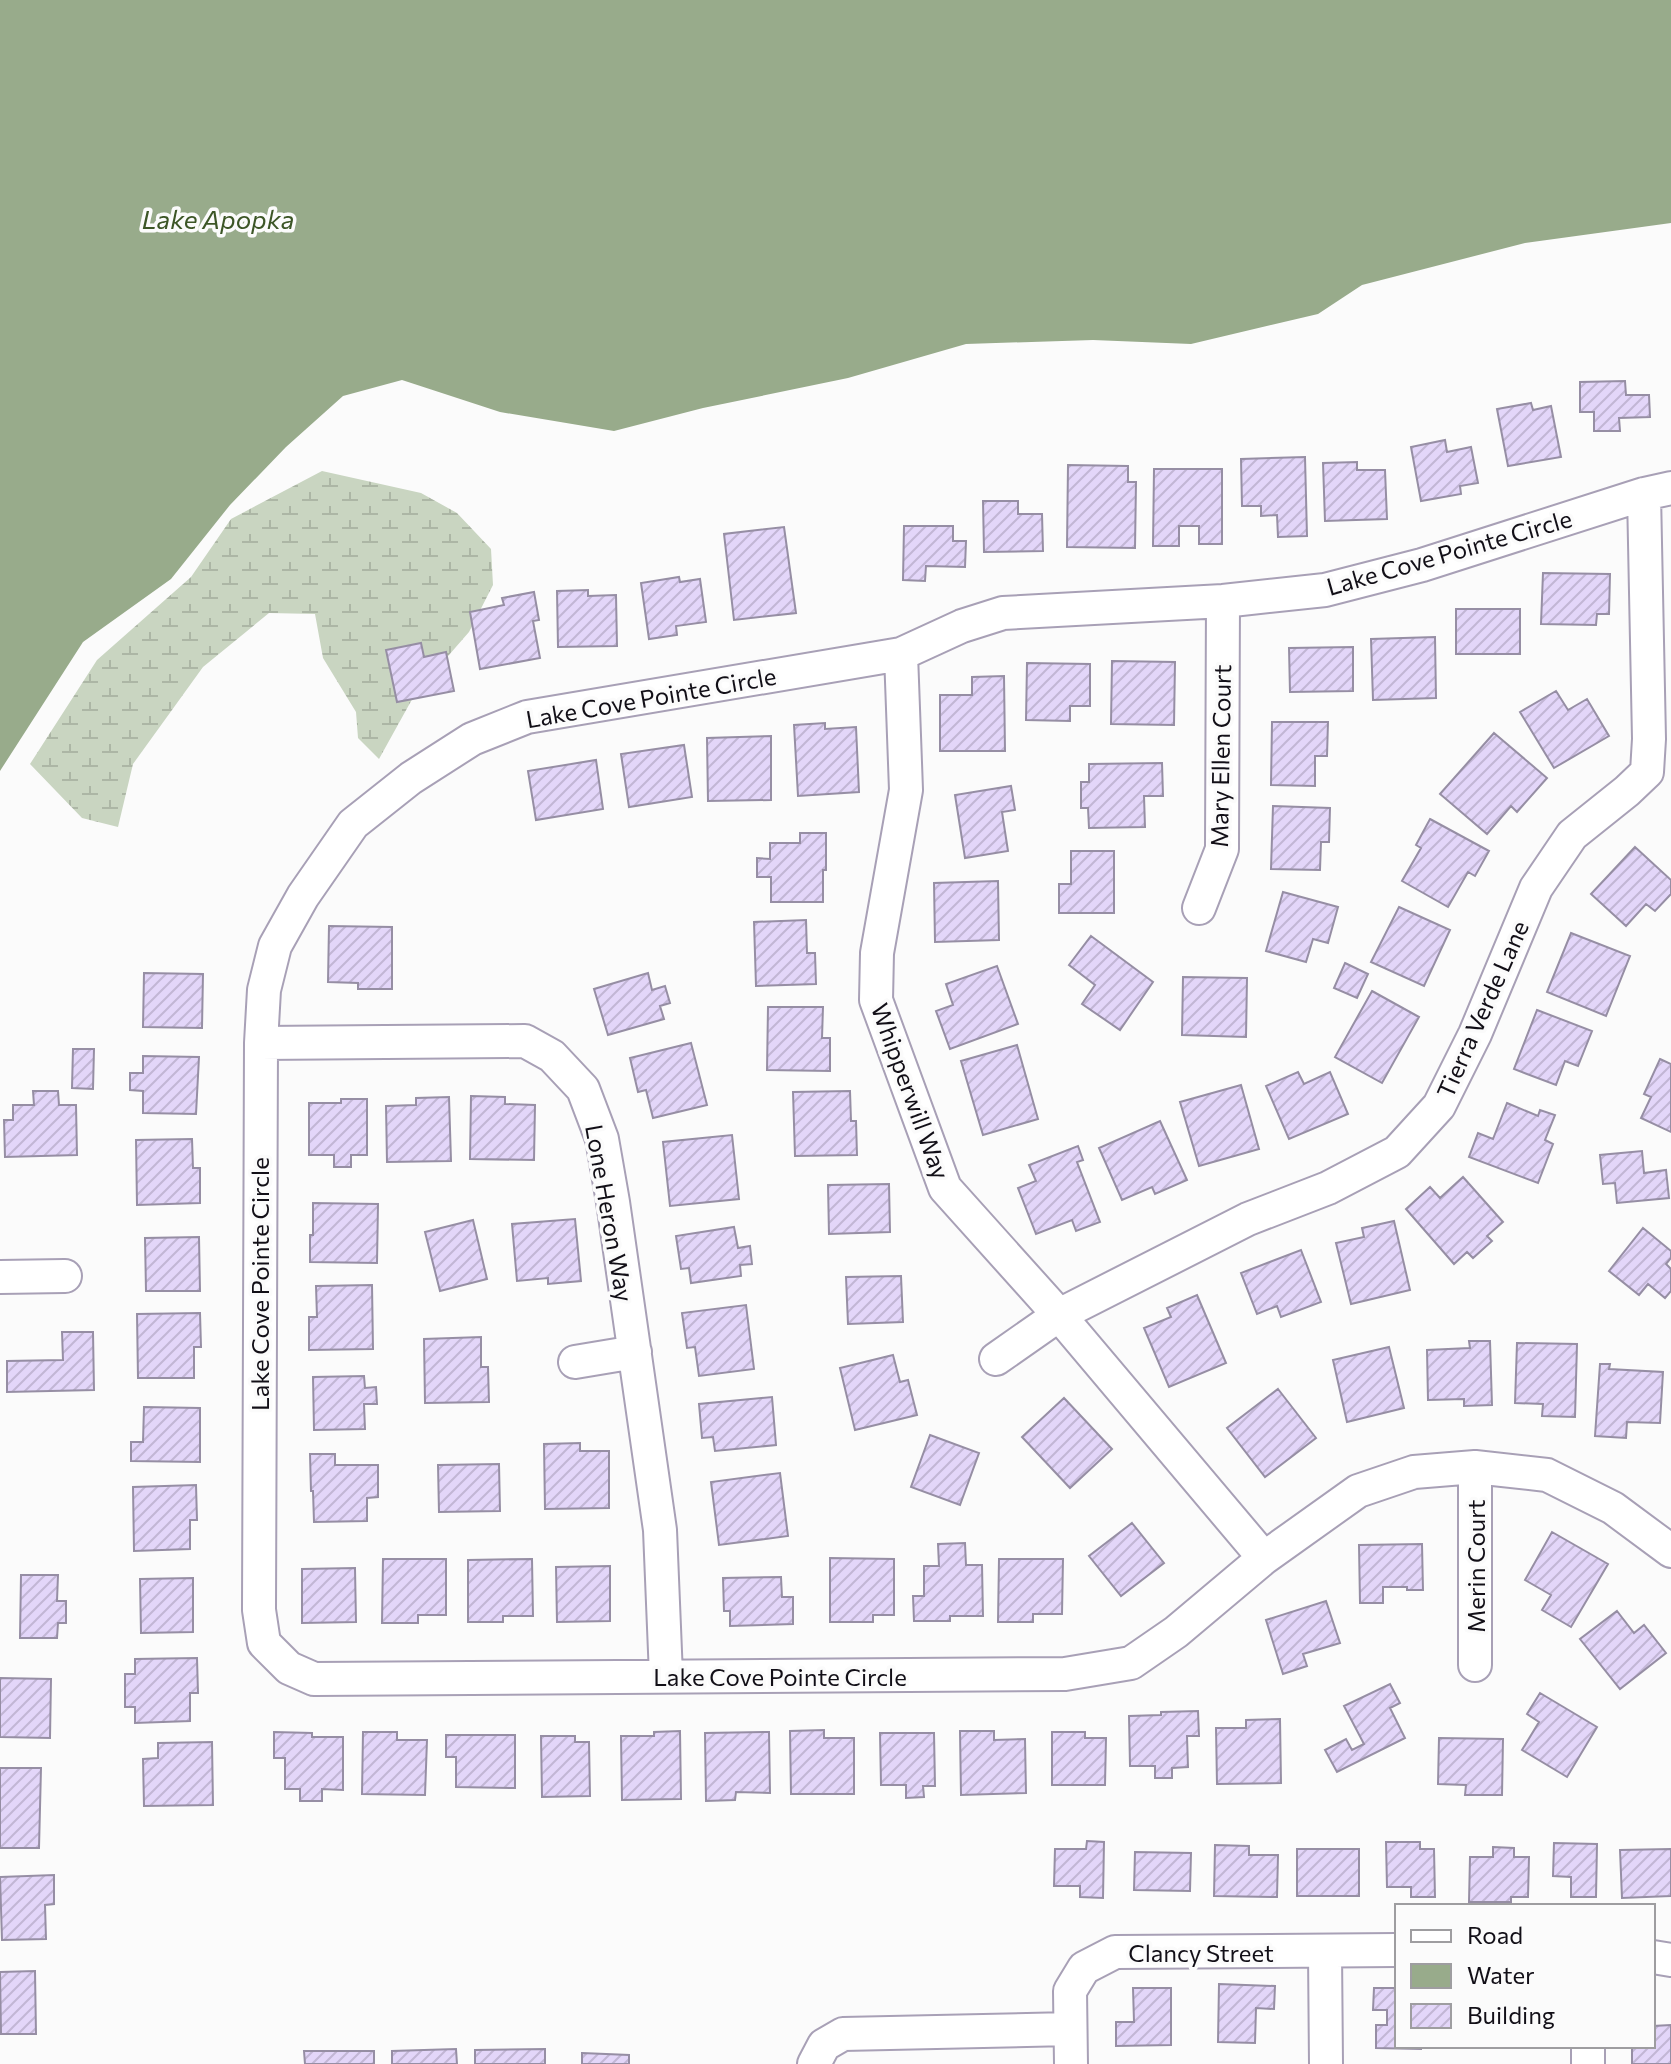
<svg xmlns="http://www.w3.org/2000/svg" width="1671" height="2064" viewBox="0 0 1671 2064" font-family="Commissioner,sans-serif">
	<defs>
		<pattern id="wetland-marsh" width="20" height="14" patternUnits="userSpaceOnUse" patternTransform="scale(2)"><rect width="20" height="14" fill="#c9d5c1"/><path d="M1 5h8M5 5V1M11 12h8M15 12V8" fill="none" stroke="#acb6a5"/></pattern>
		<pattern id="building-hatch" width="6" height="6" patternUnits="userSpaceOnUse" patternTransform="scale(2)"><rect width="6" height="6" fill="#e3d6f9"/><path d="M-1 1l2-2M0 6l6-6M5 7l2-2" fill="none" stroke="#c2b6d5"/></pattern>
	</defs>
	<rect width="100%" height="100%" fill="#fbfbfb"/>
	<path fill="url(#wetland-marsh)" d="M322 471 421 493 457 513 491 549 493 585 469 632 415 694 379 759 358 738 356 712 323 658 315 614 269 613 203 667 133 764 118 827 82 818 30 764 97 660 191 577 231 519Z"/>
	<path fill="#98ab8b" d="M0 0H1671V223L1525 243 1362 285 1318 314 1191 344 1093 340 966 344 848 378 703 408 614 431 500 412 402 380 343 396 286 447 230 505 171 579 83 642 0 771Z"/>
	<path fill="url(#building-hatch)" stroke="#968ea4" stroke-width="2" d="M1625 381 1626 395H1649L1650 417 1619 418 1620 431H1594V412H1580V382Z
		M1531 403 1533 410 1551 406 1561 457 1508 466 1497 409Z
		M1445 440 1447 452 1471 447 1478 483 1460 486 1461 494 1421 501 1411 447Z
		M1305 457 1307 536 1278 537 1277 515 1261 516V506H1242L1241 459Z
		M1357 462V470H1385L1387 519 1325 521 1323 463Z
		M1068 465 1128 466V482H1136L1135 548 1067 547Z
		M1154 469H1222V544H1199V526H1179V546H1153Z
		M983 501H1018V514H1042L1043 551 984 552Z
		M904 526H953V541H966L965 567 926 566 925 581 903 580Z
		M784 527 796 613 734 620 724 534Z
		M1543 573 1610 574 1609 614H1597L1596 625 1541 624Z
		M679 577 680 582 700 579 706 622 676 626 677 635 649 639 641 583Z
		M588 590V596L616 595 617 646 558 647 557 591Z
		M534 592 539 620 533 621 540 658 480 669 470 612 504 605 502 598Z
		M1456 609H1520V654H1456Z
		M1435 637 1436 698 1373 700 1371 639Z
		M421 643 424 657 446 652 454 691 397 702 386 650Z
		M1353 647V691L1290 692 1289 648Z
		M1112 661 1175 662 1174 725 1111 724Z
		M1027 663 1090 664V706H1070V721L1026 720Z
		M1004 676 1005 751H940V695H972V677Z
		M1556 691 1568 710 1587 699 1609 736 1554 768 1520 712Z
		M1272 722H1328L1327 756H1315V786L1271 785Z
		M825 723V729L856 727 859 792 798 796 794 725Z
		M1494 733 1547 778 1517 812 1511 806 1487 834 1440 794Z
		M771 736V800L708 801 707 738Z
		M684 745 692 797 629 807 621 754Z
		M596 760 603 809 536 820 528 771Z
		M1162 763 1163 796H1144L1145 827 1089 828 1088 808H1081V782H1089V764Z
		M1011 786 1015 810 1002 812 1008 851 965 858 955 795Z
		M1273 806 1330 808 1329 842H1321L1320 870 1271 869Z
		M1430 819 1489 851 1475 876 1468 872 1448 907 1402 881 1421 848 1416 845Z
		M800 833H826V870H823V902H771V877H757V858L770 859V843H800Z
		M1635 847 1671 880V894L1655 911 1646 904 1626 926 1591 894Z
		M1071 851H1114V913H1059V884H1071Z
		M998 881 999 940 935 942 934 883Z
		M1283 892 1338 907 1328 943 1313 939 1306 962 1266 951Z
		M1399 907 1450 930 1424 986 1371 962Z
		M806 920 807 953H815L816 984 756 986 754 922Z
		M329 926 392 927V989H358V983L328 982Z
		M1571 933 1630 956 1606 1016 1547 992Z
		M1091 936 1153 982 1120 1030 1082 1004 1095 985 1069 965Z
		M1345 963 1368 974 1357 998 1334 988Z
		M997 966 1018 1024 950 1049 936 1011 953 1005 946 984Z
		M144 973 203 974 202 1028 143 1027Z
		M648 973 652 990 665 986 670 1003 660 1006 664 1019 608 1035 594 989Z
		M1183 977 1247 978 1246 1037 1182 1035Z
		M1372 991 1419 1017 1382 1083 1335 1057Z
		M768 1007H823L822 1038H830V1071L767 1070Z
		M1537 1010 1592 1031 1578 1066 1565 1061 1556 1085 1514 1069Z
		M691 1043 707 1105 653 1118 646 1090 638 1092 630 1058Z
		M1017 1045 1038 1119 983 1135 961 1061Z
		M73 1049H94L93 1089 72 1088Z
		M143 1056 199 1057 196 1114 143 1113V1091L130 1090V1073H143Z
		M1660 1059 1671 1064V1132L1641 1118 1651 1097 1644 1094Z
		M1298 1072 1304 1084 1330 1072 1348 1114 1289 1139 1266 1086Z
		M1241 1085 1259 1149 1199 1166 1180 1102Z
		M33 1091H58L59 1105H76L77 1155 5 1157 4 1120H13V1105H34Z
		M850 1091 851 1121H856L857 1155 795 1156 793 1092Z
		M471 1096 505 1097V1104L535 1105 534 1160 470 1159Z
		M449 1097 451 1161 387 1162 386 1106 416 1105V1098Z
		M341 1099H367V1155H351V1167H334V1155H309V1103H341Z
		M1507 1103 1538 1116 1540 1110 1555 1115 1545 1140 1553 1144 1538 1183 1469 1157 1478 1133 1493 1139Z
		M1160 1121 1187 1180 1155 1194 1152 1187 1122 1200 1099 1148Z
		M732 1135 739 1199 670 1206 663 1142Z
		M192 1139 193 1168H200V1203L137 1205 136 1140Z
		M1078 1146 1083 1160 1077 1162 1100 1222 1076 1231 1072 1220 1036 1234 1018 1188 1036 1181 1029 1165Z
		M1642 1151 1644 1173 1666 1170 1669 1198 1617 1203 1615 1183 1603 1184 1600 1155Z
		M1463 1177 1503 1222 1487 1236 1492 1241 1473 1258 1467 1252 1454 1264 1406 1209 1430 1187 1440 1198Z
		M889 1184 890 1232 829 1234 828 1185Z
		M313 1203 378 1204 377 1263 310 1262V1235H313Z
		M575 1219 581 1281 548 1284V1278L517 1281 512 1224Z
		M473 1220 487 1279 440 1291 425 1232Z
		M1394 1221 1410 1290 1351 1304 1336 1243 1364 1237 1362 1228Z
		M734 1227 738 1248 750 1246 752 1264 740 1265 741 1276 691 1283 689 1268 681 1269 676 1236Z
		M1643 1228 1671 1251V1258L1666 1264 1671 1269V1291L1665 1298 1648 1284 1639 1295 1609 1271Z
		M199 1237 200 1291H146L145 1238Z
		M1301 1250 1321 1302 1281 1317 1277 1306 1257 1314 1241 1273Z
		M901 1276 903 1322 848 1324 846 1277Z
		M372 1285 373 1349 309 1350V1317H317L316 1286Z
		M1197 1295 1226 1363 1169 1387 1144 1328 1171 1317 1167 1308Z
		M746 1305 754 1369 699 1376 695 1347 687 1348 682 1313Z
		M200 1313 201 1347H194V1378H138L137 1314Z
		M62 1332H93L94 1390 7 1392V1361L63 1360Z
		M481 1337V1367H488L489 1402 425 1403 424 1339Z
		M1469 1341H1490L1492 1405 1464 1406V1399L1428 1400 1427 1350 1470 1348Z
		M1517 1343 1577 1344 1575 1417 1542 1416 1543 1404 1515 1403Z
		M1389 1347 1404 1408 1347 1422 1333 1360Z
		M893 1355 900 1382 908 1380 917 1415 855 1430 840 1368Z
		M1600 1364H1610L1609 1369 1663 1372 1660 1423 1627 1422 1626 1438 1595 1436Z
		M364 1376 365 1388 376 1387 377 1404H364L365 1429 314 1430 313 1377Z
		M1278 1389 1316 1438 1265 1477 1227 1428Z
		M772 1397 776 1445 715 1451 713 1437 702 1438 699 1404Z
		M1064 1398 1112 1449 1070 1488 1022 1437Z
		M144 1407 200 1408V1462L131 1461V1442H143Z
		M930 1435 979 1453 960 1505 911 1487Z
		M580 1443V1451H609V1508L545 1509 544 1444Z
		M310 1454H335V1465H378V1497L367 1498V1521L314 1522 313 1491H311Z
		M499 1464 500 1511 439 1512 438 1465Z
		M780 1473 788 1536 719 1545 711 1482Z
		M196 1485 197 1520H190V1549L134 1551 133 1487Z
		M1132 1523 1164 1563 1121 1596 1089 1556Z
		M1552 1532 1608 1564 1571 1627 1542 1610 1551 1595 1525 1580Z
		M965 1543 966 1565H982L983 1616H950V1621H914L913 1596H924V1566H939L938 1544Z
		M1422 1544 1423 1590H1407V1587H1383V1603H1360L1359 1545Z
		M830 1558 894 1559V1615H873V1622H830Z
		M383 1559H446V1615H418V1623H382Z
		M532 1559 533 1616H503V1622H468V1560Z
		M999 1559H1063L1062 1614H1033V1622H998Z
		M610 1566V1621L557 1622 556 1567Z
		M355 1568 356 1622 302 1623V1569Z
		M21 1575H58L57 1601H66V1623H58L57 1638H20Z
		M781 1577 782 1597H793V1624L730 1626V1611H724L723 1578Z
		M193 1578V1632L141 1633 140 1579Z
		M1326 1601 1340 1643 1303 1654 1307 1666 1283 1674 1266 1620Z
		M1617 1611 1634 1633 1644 1625 1666 1653 1620 1689 1580 1639Z
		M197 1658 198 1693H190V1721L135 1723V1707H125V1674H135V1659Z
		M0 1678 51 1679 50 1738 0 1737Z
		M1390 1684 1400 1703 1390 1708 1405 1738 1337 1772 1325 1750 1346 1739 1352 1750 1364 1744 1344 1706Z
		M1540 1693 1597 1727 1567 1777 1522 1750 1539 1722 1527 1714Z
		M1198 1711 1199 1736H1187L1188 1767 1172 1768V1778H1155V1766H1130L1129 1716 1161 1715V1712Z
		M1280 1719 1281 1783 1217 1784 1216 1728H1246V1720Z
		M824 1730V1738H854V1794H791L790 1731Z
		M680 1731 681 1799 622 1800 621 1736H654V1732Z
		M960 1731H994V1740L1025 1739 1026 1793 961 1795Z
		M274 1732 312 1733V1737H343V1790L322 1789V1801H300V1789H285V1758H274Z
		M363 1732H397V1740H427L425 1795 362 1794Z
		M769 1732 770 1793 736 1792 735 1800 706 1801 705 1733Z
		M1052 1732H1085V1738H1106L1105 1785H1052Z
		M880 1733H934L935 1786H923L924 1797 906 1798V1785H881Z
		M446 1735H515V1788L456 1787V1757H446Z
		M541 1736H575V1742H589L590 1796 542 1797Z
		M1439 1738 1503 1739 1502 1795H1465L1466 1785 1438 1784Z
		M212 1742 213 1805 144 1806 143 1759 158 1758V1743Z
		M0 1768H41L39 1848H0Z
		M1087 1841 1104 1842 1103 1898 1080 1897V1886H1054L1055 1849H1086Z
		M1386 1842H1420V1849H1434L1435 1897H1411V1887H1387Z
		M1554 1843 1597 1844 1596 1897H1571V1877L1553 1876Z
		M1215 1845 1249 1846V1855H1278L1277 1897 1214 1896Z
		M1493 1847 1514 1848V1857H1529L1528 1897H1511V1902H1469L1470 1857H1493Z
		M1297 1849H1359V1896H1297Z
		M1671 1849V1896L1622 1898 1620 1850Z
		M1135 1852 1191 1853 1190 1891 1134 1890Z
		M54 1875V1904L45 1905 46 1939 2 1940 0 1877Z
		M35 1971 36 2034H1L0 1972Z
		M1219 1984 1275 1986 1274 2009 1256 2008 1255 2043 1218 2042Z
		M1133 1988H1171V2045L1116 2046V2022H1134Z
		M1374 1988H1397V2046H1421V2049L1376 2048V2025H1387V2010H1373Z
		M1671 2025V2064H1632V2046H1653V2026Z
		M456 2049 457 2064H392V2051Z
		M545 2049V2064H475V2050Z
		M304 2051H374V2064H305Z
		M582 2053 629 2055V2064H582Z"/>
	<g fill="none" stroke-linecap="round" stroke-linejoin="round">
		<g stroke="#a8a0b6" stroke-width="36">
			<path id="minor" d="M1671 488 1644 494 1422 565 1325 590 1223 601 1003 613 962 626 901 654 527 717 472 739 411 778 353 824 303 896 275 946 264 990 261 1043 259 1610 264 1643 289 1668 314 1679 1065 1674 1131 1663 1176 1632 1264 1558 1358 1491 1414 1472 1475 1467 1547 1475 1613 1508 1671 1551
				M901 654 906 790 877 953 876 1000 945 1188 1059 1315 1264 1558
				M1199 908 1222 849 1223 601
				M261 1043 525 1041 552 1056 583 1089 602 1139 613 1202 660 1530 666 1676
				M0 1277 65 1276
				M996 1359 1059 1315 1248 1219 1328 1188 1397 1152 1439 1106 1475 1034 1536 888 1572 835 1627 791 1647 772 1649 739 1644 494
				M575 1362 635 1352
				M1475 1467V1665
				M1325 1952 1326 2064
				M1653 1957 1671 1960
				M1588 2046V2064
				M814 2064 824 2045 843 2034 1070 2029
				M1071 2064 1070 1991 1084 1968 1115 1952 1397 1950"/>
		</g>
		<use href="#minor" stroke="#fff" stroke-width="32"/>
	</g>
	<g text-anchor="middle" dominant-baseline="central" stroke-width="7" stroke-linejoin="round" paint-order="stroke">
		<g font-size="24" fill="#120f17" stroke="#fbfbfb">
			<text transform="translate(1449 552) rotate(-16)">Lake Cove Pointe Circle</text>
			<text transform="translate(651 697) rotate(-10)">Lake Cove Pointe Circle</text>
			<text transform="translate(1220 756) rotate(-89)">Mary Ellen Court</text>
			<text transform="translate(1482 1009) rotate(-66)">Tierra Verde Lane</text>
			<text transform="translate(911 1091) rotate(70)">Whipperwill Way</text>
			<text transform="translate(610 1213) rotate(80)">Lone Heron Way</text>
			<text transform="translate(259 1284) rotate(-90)">Lake Cove Pointe Circle</text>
			<text transform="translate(1475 1566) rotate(-90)">Merin Court</text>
			<text x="780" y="1676">Lake Cove Pointe Circle</text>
			<text x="1201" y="1952">Clancy Street</text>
		</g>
		<g font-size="26" font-style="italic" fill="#3c5626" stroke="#fbfbfb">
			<text x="218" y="218">Lake Apopka</text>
		</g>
	</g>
	<rect x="1395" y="1904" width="260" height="144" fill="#fbfbfb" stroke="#9e9da0" stroke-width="2"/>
	<rect x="1411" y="1930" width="40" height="12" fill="#ffffff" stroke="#9e9da0" stroke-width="2"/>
	<text x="1467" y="1944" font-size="24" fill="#120f17">Road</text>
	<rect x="1411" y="1964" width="40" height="24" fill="#98ab8b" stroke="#9e9da0" stroke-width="2"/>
	<text x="1467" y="1984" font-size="24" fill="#120f17">Water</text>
	<rect x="1411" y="2004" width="40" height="24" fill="url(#building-hatch)" stroke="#9e9da0" stroke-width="2"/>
	<text x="1467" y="2024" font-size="24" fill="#120f17">Building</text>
</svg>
